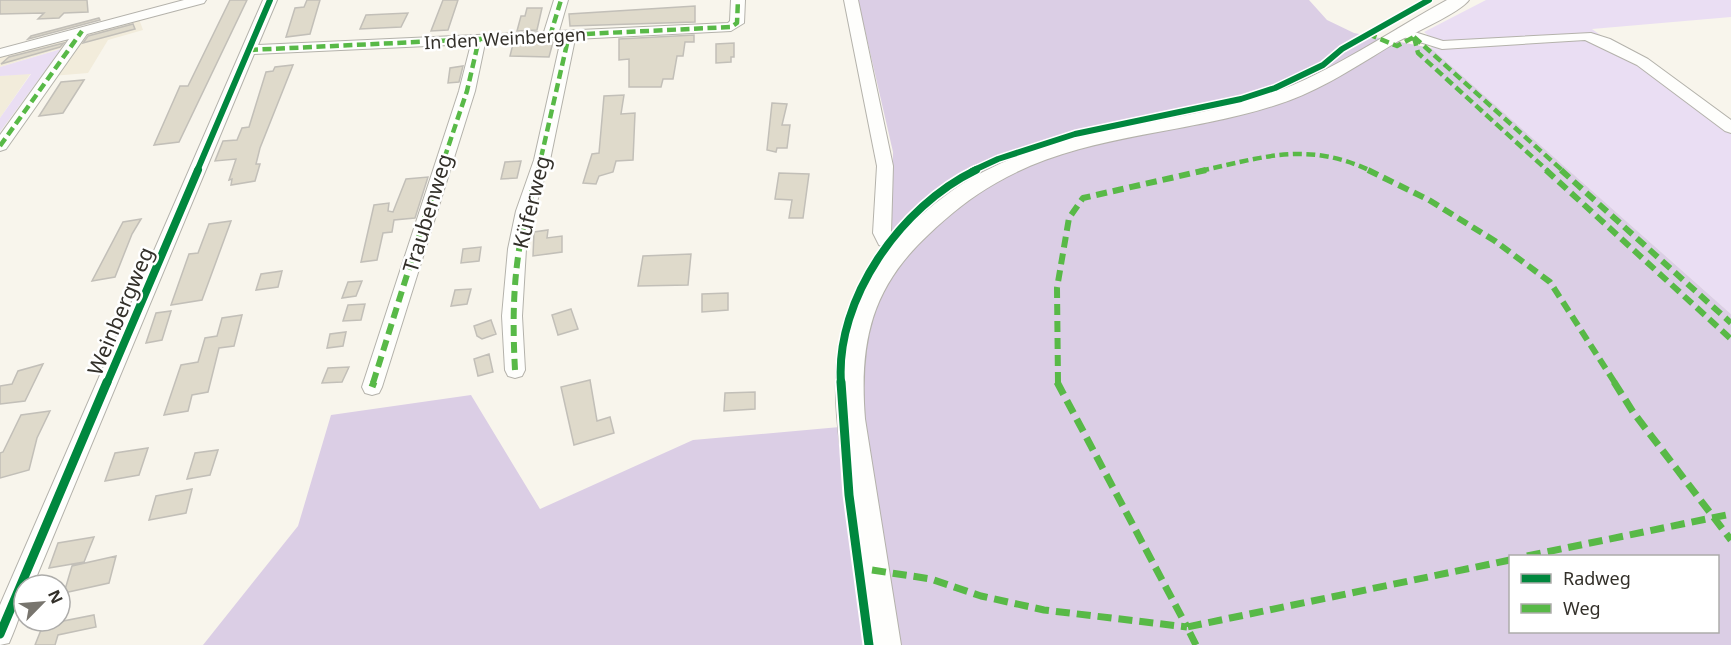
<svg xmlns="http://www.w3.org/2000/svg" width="1731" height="645" viewBox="0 0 1731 645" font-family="'Noto Sans',sans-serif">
	<rect width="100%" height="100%" fill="#f8f5ec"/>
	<path fill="#f2ecdb" d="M139 19 143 30 108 40 88 73 40 77 60 49 0 67V55Z
		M31 73 0 118V76Z"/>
	<path fill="#eadef3" d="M1486 0H1731V17L1592 29 1731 129V314L1431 48 1435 41 1424 32Z
		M61 49 0 132V118L31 74 0 76V67Z"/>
	<path fill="#dbcee5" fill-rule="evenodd" d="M858 0H1309L1327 20 1354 33 1431 48 1731 314V645H203L298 526 331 415 471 395 540 509 693 440 862 425 859 371 876 294 915 241 891 231 893 152ZM1510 556H1718V632H1510Z"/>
	<path fill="#dfdacb" stroke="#c2bfb8" stroke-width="1.5" d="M0 0H87L88 12 64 13 59 18 38 19 44 13 0 14Z
		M230 0H247L179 142 154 145 180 86H188Z
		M307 0H320L310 34 286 37 295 8 304 7Z
		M443 0H458L448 30 431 31Z
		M695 6V22L570 26 569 14Z
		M527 8H542L537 30 517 31 521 16H525Z
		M408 13 401 27 360 29 366 15Z
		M99 18 100 20 28 39 31 36Z
		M133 24 135 29 83 43 88 36Z
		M694 35V42H685L683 56H677L673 79H663L661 87H629V59L619 60V39Z
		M553 42 549 57 510 56 513 44Z
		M64 43 60 47 1 64 9 57Z
		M734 43V57H731V62L716 63V44Z
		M293 65 260 148 256 164H260L255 181 231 185 232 179 229 180 236 159 215 161 223 141 237 140 242 128 249 127 266 72 273 71 275 67Z
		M463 66 459 82 448 83 450 68Z
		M84 80 63 113 39 116 61 82Z
		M624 95 621 114 635 113 633 160 616 161 613 172 599 176 596 184 583 183 592 154 599 153 604 96Z
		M772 103 787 104 782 125H790L787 148H777L776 152 767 150Z
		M521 161 517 178 501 179 505 162Z
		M779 173 809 174 803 218H789L792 200 775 199Z
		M428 177 415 218 394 220 392 232 383 233 377 260 361 262 374 205 389 203 388 211 393 212 406 179Z
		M141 219 132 234 115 277 92 281 123 222Z
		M231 221 202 300 171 305 189 254 198 253 209 224Z
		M548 230 547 238 562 236V252L533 256 534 232Z
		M481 247 479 261 461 263 463 249Z
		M691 254 688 285 638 286 643 256Z
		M282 271 278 287 256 290 261 274Z
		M362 281 356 296 342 298 348 282Z
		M471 289 467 304 451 306 455 290Z
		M728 293V310L702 312V294Z
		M365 304 361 320 343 321 348 305Z
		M571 309 578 329 558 335 552 315Z
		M171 311 162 340 146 343 156 313Z
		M242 315 234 346 219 348 208 392 192 395 188 411 164 415 181 365 198 362 205 338 217 336 222 318Z
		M491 320 496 334 482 339 477 336 474 326Z
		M346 332 343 346 327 348 330 334Z
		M489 354 493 372 478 376 474 359Z
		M43 364 25 401 0 404V386L12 384 18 371Z
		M349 367 342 382 322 383 328 368Z
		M590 380 597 421 610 417 614 433 574 445 561 387Z
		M755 392V409L724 411 725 393Z
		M50 411 37 438 29 470 0 478V453L3 452 21 415Z
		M148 448 139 475 105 481 115 453Z
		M218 450 210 475 187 479 195 453Z
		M192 489 186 513 149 520 156 496Z
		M94 537 84 562 49 568 58 543Z
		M116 556 109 583 64 593 72 566Z
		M94 615 96 627 58 635 55 645H35L43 625Z"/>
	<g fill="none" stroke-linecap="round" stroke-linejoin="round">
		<g stroke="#b4b2ab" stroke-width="2">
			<path id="minor" d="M184 0H206L204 3 87 34 6 149 0 151V135L69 39 0 57V49Z
				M263 0H277L258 45 544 32 554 0H568L559 31 728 23 730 21 731 0H745L744 23 731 31 575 39 550 160 534 211 526 249 522 316 525 370 522 376 515 378 508 376 505 370 502 316 508 249 516 211 534 160 561 39 485 43 475 91 382 387 379 393 372 395 365 393 362 387 459 91 471 44 254 54 33 585H24C24 607 18 622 9 643L0 645V605Z
				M844 0H858L893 166 891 233 899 244 890 250 879 245 873 233 877 166Z
				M1402 28 1443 41 1591 33 1610 39 1648 59 1731 120V133L1725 131 1637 65 1585 40 1442 49 1397 35V29Z"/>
		</g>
		<g stroke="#b4b2ab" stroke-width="2">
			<path id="major" d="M1447 0H1469C1461 12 1410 35 1395 43 1358 65 1320 91 1279 104 1188 135 1081 133 996 183 971 197 949 215 928 235 871 288 859 343 865 419L901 645H867C860 594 853 542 846 491 840 443 831 394 839 346 847 300 874 257 908 227 931 206 955 186 983 172 1070 127 1171 125 1263 96 1325 77 1390 31 1447 0Z"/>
		</g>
		<use href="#minor" fill="#fefefc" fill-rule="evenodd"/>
		<use href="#major" fill="#fefefc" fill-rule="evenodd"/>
		<path stroke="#58b947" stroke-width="4.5" stroke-dasharray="9 4.5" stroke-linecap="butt" d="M1368 34 1397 46 1414 37
			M550 36 561 0
			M1414 37 1418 53 1548 171
			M1414 37 1563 171
			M249 50 731 27 737 23 738 0
			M0 146 82 31
			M440 171 467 91 479 39
			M538 171 569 35
			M1200 171C1264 157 1308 141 1371 171"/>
		<path stroke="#58b947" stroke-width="6" stroke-dasharray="11 6" stroke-linecap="butt" d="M1368 170 1429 200 1495 241 1550 282 1615 383
			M1546 170 1731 339
			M1561 170 1731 323
			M515 370C511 296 515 241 539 170
			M373 383 440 170
			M1058 383 1057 288 1069 218 1083 198 1206 170"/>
		<path stroke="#58b947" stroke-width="7" stroke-dasharray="14 7" stroke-linecap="butt" d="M1057 382 1187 627
			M1614 382 1633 412 1731 540
			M372 387 374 382
			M1527 556 1731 514
			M872 570 931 579 981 596 1044 610 1187 627
			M1196 645 1187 627 1510 560"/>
		<g stroke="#fff" stroke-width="9">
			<path id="cycleway-far2" d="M197 171 270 0
				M972 171 998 159 1075 134 1241 99 1275 88 1323 65 1342 49 1429 0"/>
		</g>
		<g stroke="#fff" stroke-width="11">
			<path id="cycleway-far1" d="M107 383 198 170
				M841 383C835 299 901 206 976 170"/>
		</g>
		<g stroke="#fff" stroke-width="13">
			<path id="cycleway" d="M841 382 849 495 869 645
				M0 634 107 382"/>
		</g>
		<use href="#cycleway-far2" stroke="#00873e" stroke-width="6"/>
		<use href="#cycleway-far1" stroke="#00873e" stroke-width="8"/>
		<use href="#cycleway" stroke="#00873e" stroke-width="9"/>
	</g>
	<g text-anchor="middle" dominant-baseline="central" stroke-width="5" stroke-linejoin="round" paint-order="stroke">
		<g font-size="18" fill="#33302a" stroke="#fff">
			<text transform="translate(505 38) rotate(-3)">In den Weinbergen</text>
		</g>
		<g font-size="21" fill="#33302a" stroke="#fff">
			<text transform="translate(531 202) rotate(-76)">Küferweg</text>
			<text transform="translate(427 213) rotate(-73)">Traubenweg</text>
			<text transform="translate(120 311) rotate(-67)">Weinbergweg</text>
		</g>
	</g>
	<rect x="1509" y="555" width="210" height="78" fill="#ffffff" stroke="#adacaa" stroke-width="1.5"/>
	<rect x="1521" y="574" width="30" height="9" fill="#00873e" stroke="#adacaa" stroke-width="1.5"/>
	<text x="1563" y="585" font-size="18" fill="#33302a">Radweg</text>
	<rect x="1521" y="604" width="30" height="9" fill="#58b947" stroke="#adacaa" stroke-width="1.5"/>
	<text x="1563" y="615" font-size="18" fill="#33302a">Weg</text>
	<g transform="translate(42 603) rotate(65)"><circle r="28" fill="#ffffff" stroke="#adacaa" stroke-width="1.5"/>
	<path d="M0-4.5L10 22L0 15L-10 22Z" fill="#78756e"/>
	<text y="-9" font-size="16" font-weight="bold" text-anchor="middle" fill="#33302a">N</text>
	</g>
</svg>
